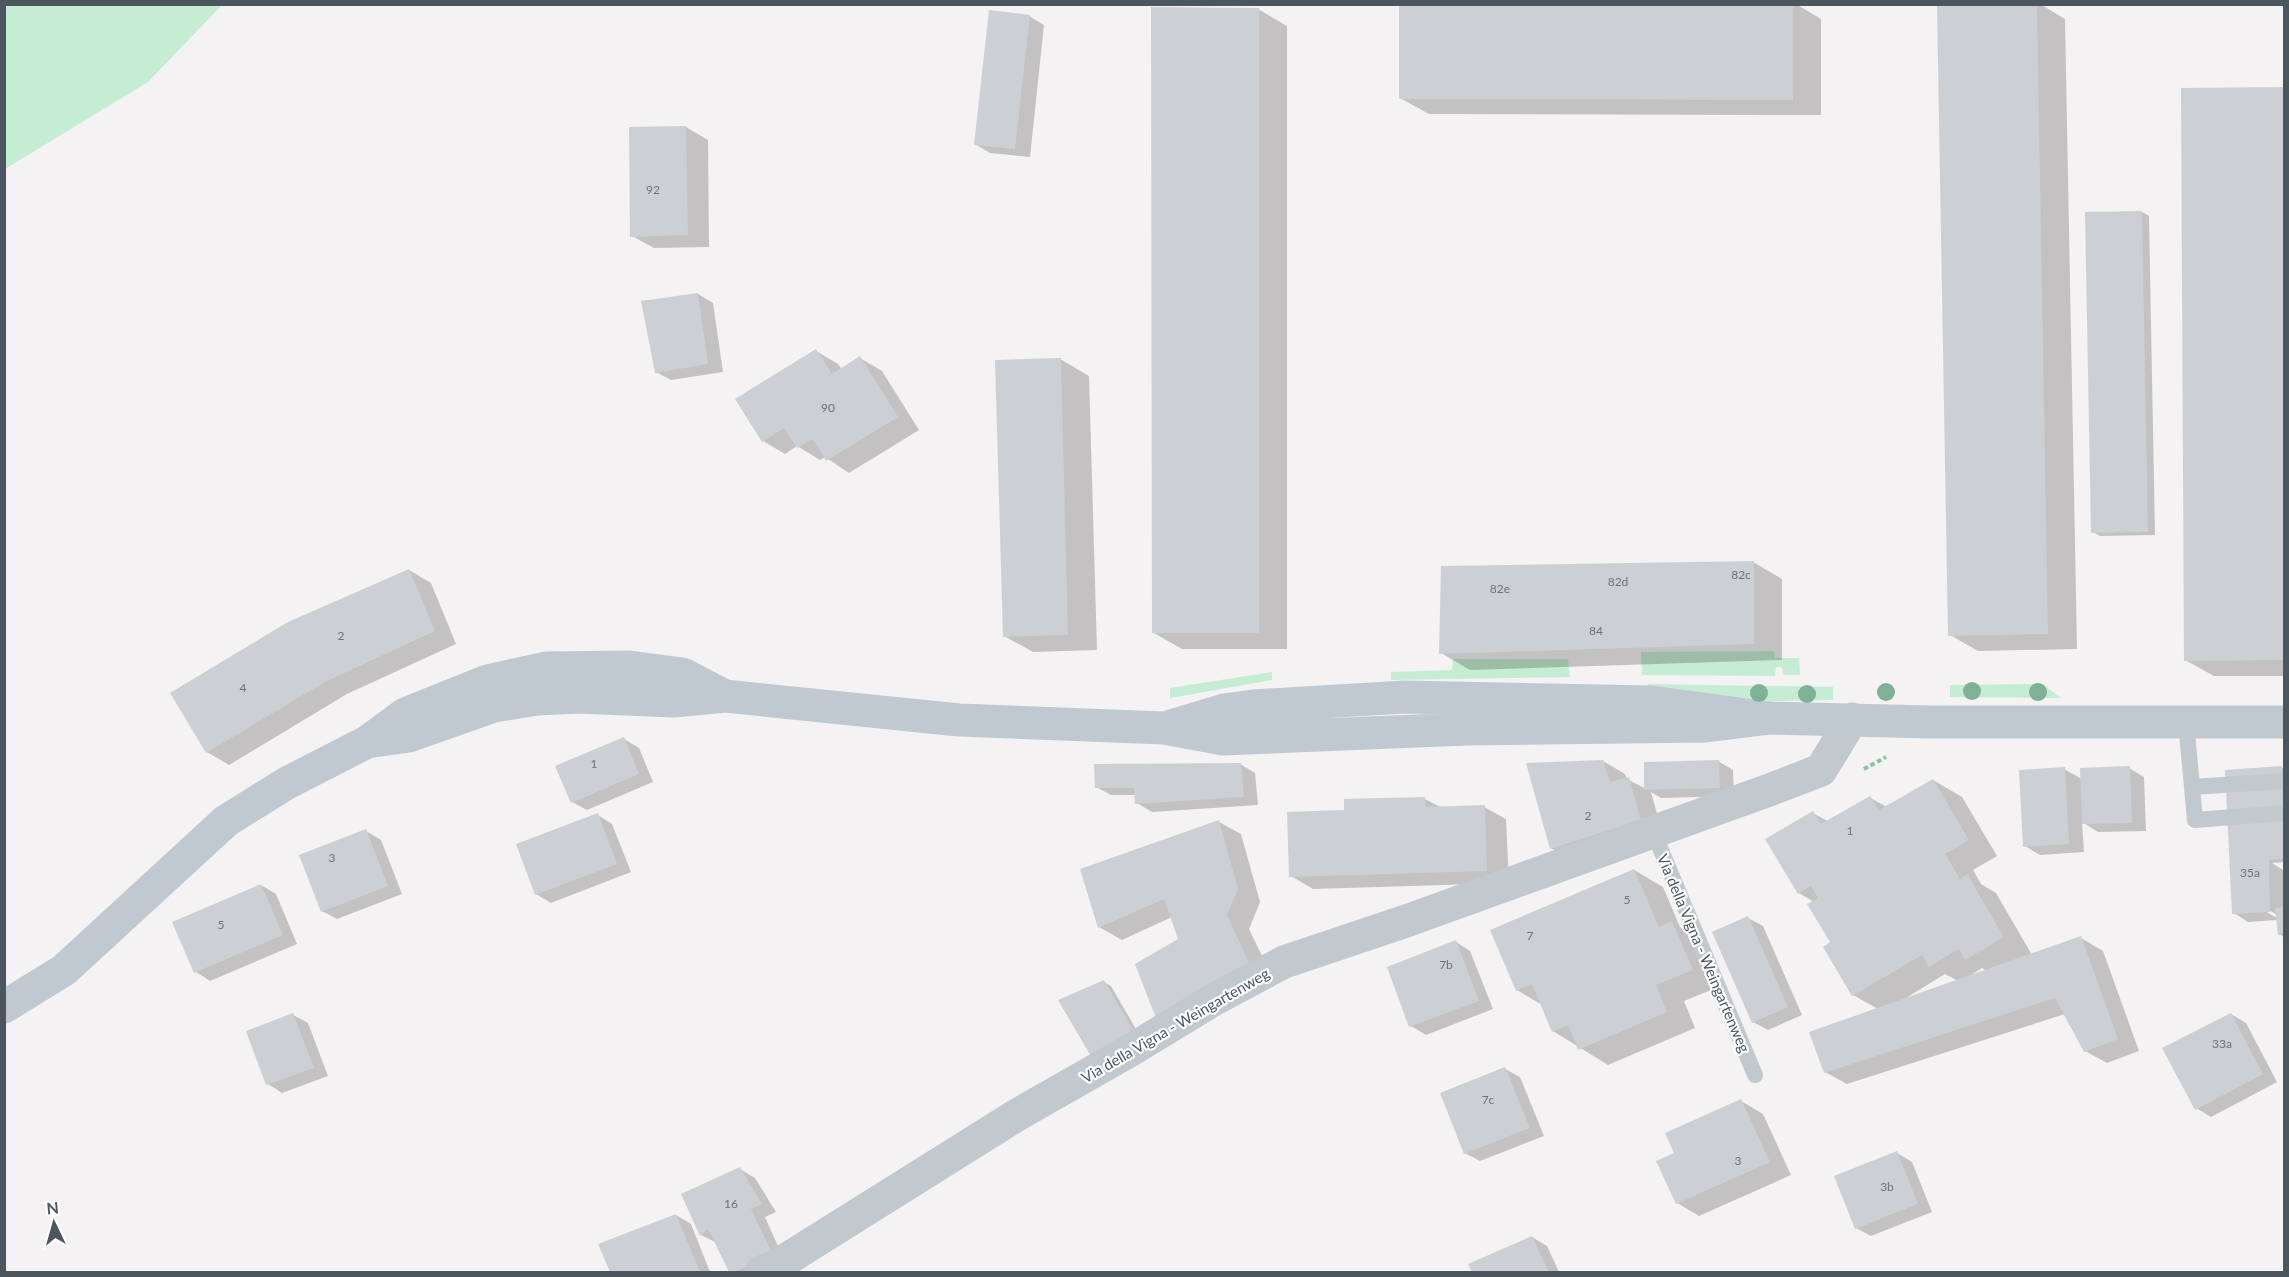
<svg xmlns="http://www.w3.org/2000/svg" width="2289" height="1277" viewBox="0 0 2289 1277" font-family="Lato,sans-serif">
	<rect width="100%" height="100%" fill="#f4f2f2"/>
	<path fill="#c5edd3" d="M5 4H222V5L148 82 5 169Z
		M1774 651 1775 658H1799L1800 675H1783L1782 667H1776L1775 676 1642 675 1641 652Z
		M1453 659H1568L1570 677 1391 680V672L1452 670Z
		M1272 672V680L1170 698V688Z
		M1648 684 1833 687V700L1771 701 1649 687Z
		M2043 684 2061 698 1950 697V685Z"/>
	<path fill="#0003" fill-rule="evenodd" d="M1401 4H1796L1821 19V115L1429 114 1400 98Z
		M1938 4H2040L2065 19 2077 649 1978 651 1950 635Z
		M1258 9 1287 26V649H1182L1154 633Z
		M1029 16 1044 25 1030 157 990 153 975 144Z
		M2284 88V676H2214L2185 660 2183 89Z
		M686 127 708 140 709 247 654 248 632 236Z
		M2142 212 2149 216 2155 535 2100 536 2093 532 2086 213Z
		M698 294 713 303 723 372 671 380 656 372Z
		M816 351 838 364 842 370 860 358 882 371 919 430 849 473 825 457 820 460 797 446 785 454 763 441Z
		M1060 359 1089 376 1097 650 1033 652 1004 636Z
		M1753 562 1782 579V660L1470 670 1441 653Z
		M409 570 431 583 456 644 347 694 229 765 207 752 172 693Z
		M624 739 639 748 653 782 587 810 572 802Z
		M1603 761 1625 774 1627 779 1646 789 1718 761 1733 770 1734 796 1661 798 1651 792 1662 832 1573 861 1551 848Z
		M1240 764 1255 773 1258 805 1152 812 1137 803 1136 795H1111L1096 787Z
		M2281 767 2284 769V862L2272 863 2283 870 2284 937 2279 934 2277 920 2248 922 2234 913ZM2264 907 2277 915V918L2263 910Z
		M2129 768 2144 777 2146 831 2098 832 2082 822 2084 852 2040 855 2025 846 2064 769 2082 779Z
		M1933 780 1962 797 1997 856 1973 870 1981 884 1996 893 2032 955 2081 938 2103 951 2139 1051 2107 1063 2085 1051 2065 1014 1847 1084 1825 1072 1878 1009 1853 995 1825 947 1832 943 1814 902 1799 893 1813 813 1829 822 1870 798 1887 807ZM1982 968 1987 971 1971 975ZM1945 974 1958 981 1906 999V998Z
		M1425 799 1442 808 1484 807 1506 819 1509 883 1313 889 1291 876 1346 812Z
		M598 815 612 824 631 872 551 903 536 894Z
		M1219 822 1241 834 1260 902 1249 929 1274 981 1180 940 1172 917 1122 940 1099 927Z
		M366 831 381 840 402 894 337 919 322 911Z
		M1634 870 1663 887 1680 927 1701 939 1721 986 1684 1001 1695 1028 1608 1065 1553 1031 1542 1005 1517 990Z
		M261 885 276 894 297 944 210 981 196 972 174 923Z
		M1748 918 1763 926 1802 1015 1768 1030 1753 1022Z
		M1456 942 1470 951 1493 1009 1426 1035 1411 1026Z
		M1104 982 1111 986 1140 1036 1100 1061Z
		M2231 1014 2246 1023 2277 1082 2211 1117 2196 1108Z
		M293 1015 308 1023 328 1076 282 1093 268 1084Z
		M1505 1069 1520 1077 1544 1136 1480 1161 1465 1153Z
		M1741 1101 1763 1114 1791 1175 1699 1216 1677 1203 1676 1153Z
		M1897 1153 1912 1162 1932 1212 1871 1236 1856 1228Z
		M740 1169 755 1178 776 1212 765 1217 786 1264 767 1272H730L717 1243 701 1235Z
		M676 1215 691 1224 710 1272H611L600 1245Z
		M1532 1237 1547 1246 1559 1272H1473L1470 1265Z"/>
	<path fill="#cccfd4" d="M1399 4H1793V100L1399 99Z
		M1937 4H2037L2048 634 1948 636Z
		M1151 7 1259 8V633H1152Z
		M989 10 1030 15 1015 149 974 145Z
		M2284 87V660L2184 661 2181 88Z
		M686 126 688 235 630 237 629 127Z
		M2142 211 2148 532 2091 533 2085 212Z
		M698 293 708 364 655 373 641 301Z
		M816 349 832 374 860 356 898 417 826 461 813 439 797 448 784 428 762 442 735 399Z
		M1061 358 1068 635 1003 637 995 360Z
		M1754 561V644L1439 654 1441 566Z
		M409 569 435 631 325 682 206 753 170 693 288 622Z
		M624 737 639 774 571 803 555 766Z
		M1603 760 1610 782 1629 777 1641 820 1550 849 1526 763Z
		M1719 760 1720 788 1644 790V762Z
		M1241 763 1244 797 1135 804 1134 788H1095L1094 764Z
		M2130 766 2132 823 2082 824 2080 768Z
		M2282 766 2284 859 2269 860 2270 912 2232 914 2225 770Z
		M2065 767 2069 844 2023 847 2019 770Z
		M1933 779 1969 840 1945 854 1960 879 1967 874 2004 937 1965 960 1959 949 1929 967 1922 955 1852 996 1823 947 1830 942 1807 904 1818 898 1811 886 1798 894 1765 839 1813 811 1821 824 1870 796 1879 810Z
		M1425 797 1426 807 1485 805 1487 871 1289 877 1287 812 1344 810V799Z
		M598 813 617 864 535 895 516 844Z
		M1219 820 1238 889 1227 915 1252 969 1159 1026 1135 964 1178 939 1164 899 1098 928 1080 869Z
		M366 829 388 886 321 912 299 855Z
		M1634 869 1659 927 1672 921 1693 970 1656 985 1667 1012 1578 1050 1568 1025 1552 1032 1532 984 1516 991 1490 930Z
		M261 884 283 935 194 973 172 922Z
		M2284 907V934L2278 935 2275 908Z
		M1748 916 1788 1007 1752 1023 1712 932Z
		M2081 936 2118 1039 2084 1052 2055 998 1824 1073 1809 1032Z
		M1456 940 1479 1001 1409 1027 1387 967Z
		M1104 980 1134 1032 1092 1058 1058 1000Z
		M293 1013 314 1068 266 1085 246 1031Z
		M2231 1013 2263 1074 2195 1110 2162 1048Z
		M1505 1067 1530 1128 1464 1154 1440 1093Z
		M1741 1099 1770 1162 1676 1204 1656 1161 1674 1153 1665 1133Z
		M1897 1151 1918 1204 1855 1229 1834 1176Z
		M740 1167 762 1204 751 1209 773 1255 735 1272H729L708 1229 700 1236 681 1194Z
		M676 1214 700 1272H610L598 1244Z
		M1532 1236 1549 1272H1472L1468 1264Z"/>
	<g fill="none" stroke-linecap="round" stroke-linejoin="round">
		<path stroke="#7fc9a2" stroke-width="4" stroke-dasharray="4.5 3" stroke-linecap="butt" d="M1864 769 1886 757"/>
		<path stroke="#c1c9cf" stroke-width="16" d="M2186 722 2192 787 2284 781
			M2192 787 2195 820 2284 813
			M1653 831 1755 1075"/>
		<path stroke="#c1c9cf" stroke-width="33" d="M761 1272 776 1266 1017 1115 1131 1050 1213 1000 1284 962 1409 920 1772 789 1821 770 1852 719"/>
		<path stroke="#c0c9d2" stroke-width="33" d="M1171 726 1224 710 1253 706 1405 697 1651 702 1770 718 1930 722H2284
			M367 742 409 736 494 706 537 699 578 697 674 701 725 696 959 720 1164 728 1223 739 1467 729 1706 726 1770 718
			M4 1007 64 970 226 821 287 783 367 742 405 714 487 681 546 668 629 667 683 674 725 696"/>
	</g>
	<g fill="#7fb196">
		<circle cx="1972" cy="691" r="9"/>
		<circle cx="1886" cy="692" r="9"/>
		<circle cx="2038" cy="692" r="9"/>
		<circle cx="1759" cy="693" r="9"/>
		<circle cx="1807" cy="694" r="9"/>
	</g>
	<g text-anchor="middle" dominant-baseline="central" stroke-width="4.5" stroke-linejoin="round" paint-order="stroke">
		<g font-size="12" fill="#6b747c">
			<text x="653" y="189">92</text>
			<text x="828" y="407">90</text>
			<text x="1741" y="574">82c</text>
			<text x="1618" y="581">82d</text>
			<text x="1500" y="588">82e</text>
			<text x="1596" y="630">84</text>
			<text x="341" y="635">2</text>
			<text x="243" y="687">4</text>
			<text x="594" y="763">1</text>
			<text x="1588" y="815">2</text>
			<text x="1850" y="830">1</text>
			<text x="332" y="857">3</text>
			<text x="2250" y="872">35a</text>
			<text x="1627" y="899">5</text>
			<text x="221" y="924">5</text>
			<text x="1530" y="935">7</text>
			<text x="1446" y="964">7b</text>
			<text x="2222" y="1043">33a</text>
			<text x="1488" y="1099">7c</text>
			<text x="1738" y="1160">3</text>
			<text x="1887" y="1186">3b</text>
			<text x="731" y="1203">16</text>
		</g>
		<g font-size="15" fill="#4b565e" stroke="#fff">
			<text transform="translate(1704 953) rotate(67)">Via della Vigna - Weingartenweg</text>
			<text transform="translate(1175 1025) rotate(-30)">Via della Vigna - Weingartenweg</text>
		</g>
	</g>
	<rect width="2289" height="1277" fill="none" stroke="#4b565e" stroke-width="12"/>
	<g transform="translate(54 1223) rotate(355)" stroke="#ffffff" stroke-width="4.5" paint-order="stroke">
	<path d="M0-4.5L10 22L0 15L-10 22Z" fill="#4b565e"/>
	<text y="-9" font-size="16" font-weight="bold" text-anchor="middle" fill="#4b565e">N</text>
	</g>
</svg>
